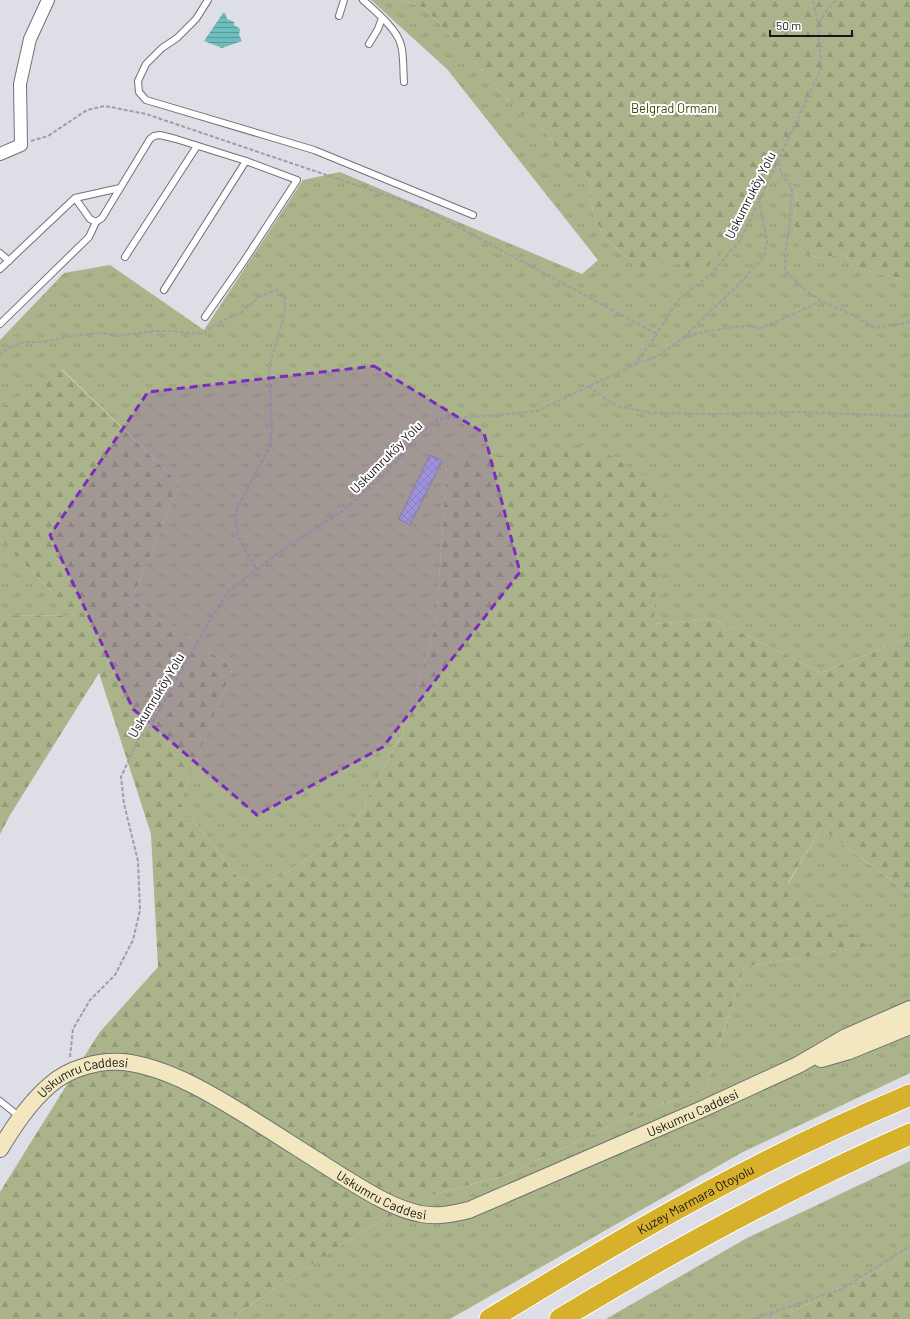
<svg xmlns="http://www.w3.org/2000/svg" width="910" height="1319" viewBox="0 0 910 1319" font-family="Barlow,sans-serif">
	<defs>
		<pattern id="grass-tufts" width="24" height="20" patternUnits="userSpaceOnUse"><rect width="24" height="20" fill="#aab38a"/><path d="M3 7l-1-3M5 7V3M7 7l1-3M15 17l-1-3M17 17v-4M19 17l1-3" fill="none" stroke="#929976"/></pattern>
		<pattern id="forest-firs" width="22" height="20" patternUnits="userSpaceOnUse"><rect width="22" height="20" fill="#aab38a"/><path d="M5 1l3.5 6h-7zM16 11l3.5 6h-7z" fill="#929976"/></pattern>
		<pattern id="water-rules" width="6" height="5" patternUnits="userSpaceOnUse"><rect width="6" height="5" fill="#6dbdbf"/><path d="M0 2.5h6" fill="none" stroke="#59999a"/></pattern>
		<pattern id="building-cross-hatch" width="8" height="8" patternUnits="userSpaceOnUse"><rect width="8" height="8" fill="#a4ade3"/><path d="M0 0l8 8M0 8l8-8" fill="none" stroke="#8c94c2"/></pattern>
	</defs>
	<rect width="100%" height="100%" fill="#dddee6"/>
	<path fill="url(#grass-tufts)" d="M371 0H403L426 9 520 113 539 124 552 140 564 161 589 177 593 214 605 238 639 268 659 258 756 193 769 162 786 171 804 178 797 191 794 236 803 253 820 258 844 254 854 268 895 277 910 284V637L821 673 714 619 653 624 447 463 436 625 402 733 351 830 264 887 237 877 180 802 233 668 132 599 180 484 63 370 0 409V340L64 273 110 265 204 330 303 180 340 172 582 274 598 260 447 69Z
		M0 539 75 616 0 615Z
		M821 828 910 894V1073L741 1153 450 1319H229L363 1231 431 1195 507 1175 645 1109 705 1091 744 967 866 946 788 884Z
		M910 1161V1249L886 1267 777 1319H606L747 1238Z"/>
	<path fill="url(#forest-firs)" d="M403 0H910V284L895 277 854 268 844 254 820 258 803 253 794 236 797 191 803 178 786 171 769 162 742 224 729 245 702 272 659 258 656 271 639 268 605 238 593 214 589 177 564 161 552 140 539 124 520 113 426 9Z
		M62 370 180 484 132 599 233 668 180 802 237 877 264 887 351 830 402 733 436 625 447 463 591 444 664 488 653 624 714 619 821 673 910 637V894L821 828 788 883 867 946 744 967 705 1091 645 1109 507 1175 431 1195 363 1231 229 1319H0V1192L99 1033 158 967 151 834 99 673 10 815 0 834V615L75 616 0 539V409Z
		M910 1249V1319H777L886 1267Z"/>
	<path fill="url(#water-rules)" d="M223 13H225L227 19 234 22V25L240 29 239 35 242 41 222 48 204 41Z"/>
	<path fill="url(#building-cross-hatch)" stroke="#8b8d93" d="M430 455 442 461 410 525 399 519Z"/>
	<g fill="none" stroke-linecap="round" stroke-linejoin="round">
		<g stroke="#707278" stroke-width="8">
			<path id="lane" d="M208 0 196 19 177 38 162 48 146 64 138 81 139 92 146 100 314 150 473 215
				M363 0C375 11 397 29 401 45 404 56 403 70 404 82
				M339 16 344 0
				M369 44 378 29 382 18
				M75 198 90 219 96 222 102 218 150 139 154 136 160 135 176 139 246 161 297 180 244 261 205 317
				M0 253 9 261
				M125 257 197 146
				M0 269 75 198 120 188
				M164 290 246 161
				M0 324 89 237 96 222
				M0 1101 20 1117"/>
		</g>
		<g stroke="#707278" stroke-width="14">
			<path id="street" d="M0 154 21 145 20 84 30 39 48 0"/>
		</g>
		<g stroke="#707278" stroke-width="18">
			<g id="secondary">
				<path d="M821 1059 849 1051 910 1026"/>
				<path id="s1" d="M0 1149C14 1126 29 1103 50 1085 69 1068 99 1060 123 1062 171 1067 223 1101 263 1126 288 1142 312 1157 337 1173 363 1189 391 1208 421 1214 438 1217 453 1214 469 1210L700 1110 798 1065 846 1037 910 1009"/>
			</g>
		</g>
		<g stroke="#fff" stroke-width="23">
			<g id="highway">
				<path id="s2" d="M490 1319C558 1278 626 1236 697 1198 766 1160 837 1126 910 1095"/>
				<path d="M560 1319C674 1250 789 1187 910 1134"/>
			</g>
		</g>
		<path stroke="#9e9ea5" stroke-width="2" stroke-dasharray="4 2" stroke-linecap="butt" d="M819 23 830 6 836 0
			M31 141 48 136 87 110 105 106 146 114 421 207 657 334
			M778 162 782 175 792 188 789 231 785 254V270L804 289 821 301 851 314 875 328 910 322
			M684 337 743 280 764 256 767 241 759 201
			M0 356 6 349 24 342H44L77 335 102 333 117 336 153 331H172L202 334 216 324 242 312 259 297 276 290 285 296V312L269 367 272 428 270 446 237 508C233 536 244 547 256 569
			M635 364 656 357 683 338 702 332 732 327 748 326 761 328 783 319 821 301
			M588 386 616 406 652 413 713 414 799 412 910 416
			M70 1057 73 1029 90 1000 115 975 133 940 140 910 138 861 124 804 121 777 138 740 150 727 207 625 229 591 281 551 344 510 387 472 418 435 438 419 500 415 537 411 634 365 653 340 678 300 712 273 741 239 821 69 818 24 813 0
			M770 1313 771 1319
			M753 1319 842 1289 910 1246"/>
		<use href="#lane" stroke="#fff" stroke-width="6"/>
		<use href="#street" stroke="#fff" stroke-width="12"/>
		<use href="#secondary" stroke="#f3e7c0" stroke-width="16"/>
		<use href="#highway" stroke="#d7b02c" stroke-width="21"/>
	</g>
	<path fill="#7b2cbf" fill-opacity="0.2" stroke="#7b2cbf" stroke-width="3" stroke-dasharray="8 5" stroke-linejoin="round" d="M374 366 484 433 520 572 383 747 257 815 133 709 50 535 148 392Z"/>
	<g text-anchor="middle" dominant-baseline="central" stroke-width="4" stroke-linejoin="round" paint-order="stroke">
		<g font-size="13" fill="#404a05" stroke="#fff">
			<text x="674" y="108">Belgrad Ormanı</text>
		</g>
		<g font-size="13" fill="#161619" stroke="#fff">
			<text transform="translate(750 195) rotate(-63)">Uskumruköy Yolu</text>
			<text transform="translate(386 457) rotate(-45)">Uskumruköy Yolu</text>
			<text transform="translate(156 695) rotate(-59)">Uskumruköy Yolu</text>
			<text stroke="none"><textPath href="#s1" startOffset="116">Uskumru Caddesi</textPath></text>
			<text stroke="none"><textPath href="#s1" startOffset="789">Uskumru Caddesi</textPath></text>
			<text stroke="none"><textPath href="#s1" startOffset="453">Uskumru Caddesi</textPath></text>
			<text stroke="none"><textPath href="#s2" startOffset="238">Kuzey Marmara Otoyolu</textPath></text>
		</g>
	</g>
	<path d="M770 30v6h82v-6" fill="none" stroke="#161619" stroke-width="2"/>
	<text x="776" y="30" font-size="12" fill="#161619" stroke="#ffffff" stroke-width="3" paint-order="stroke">50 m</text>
</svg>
